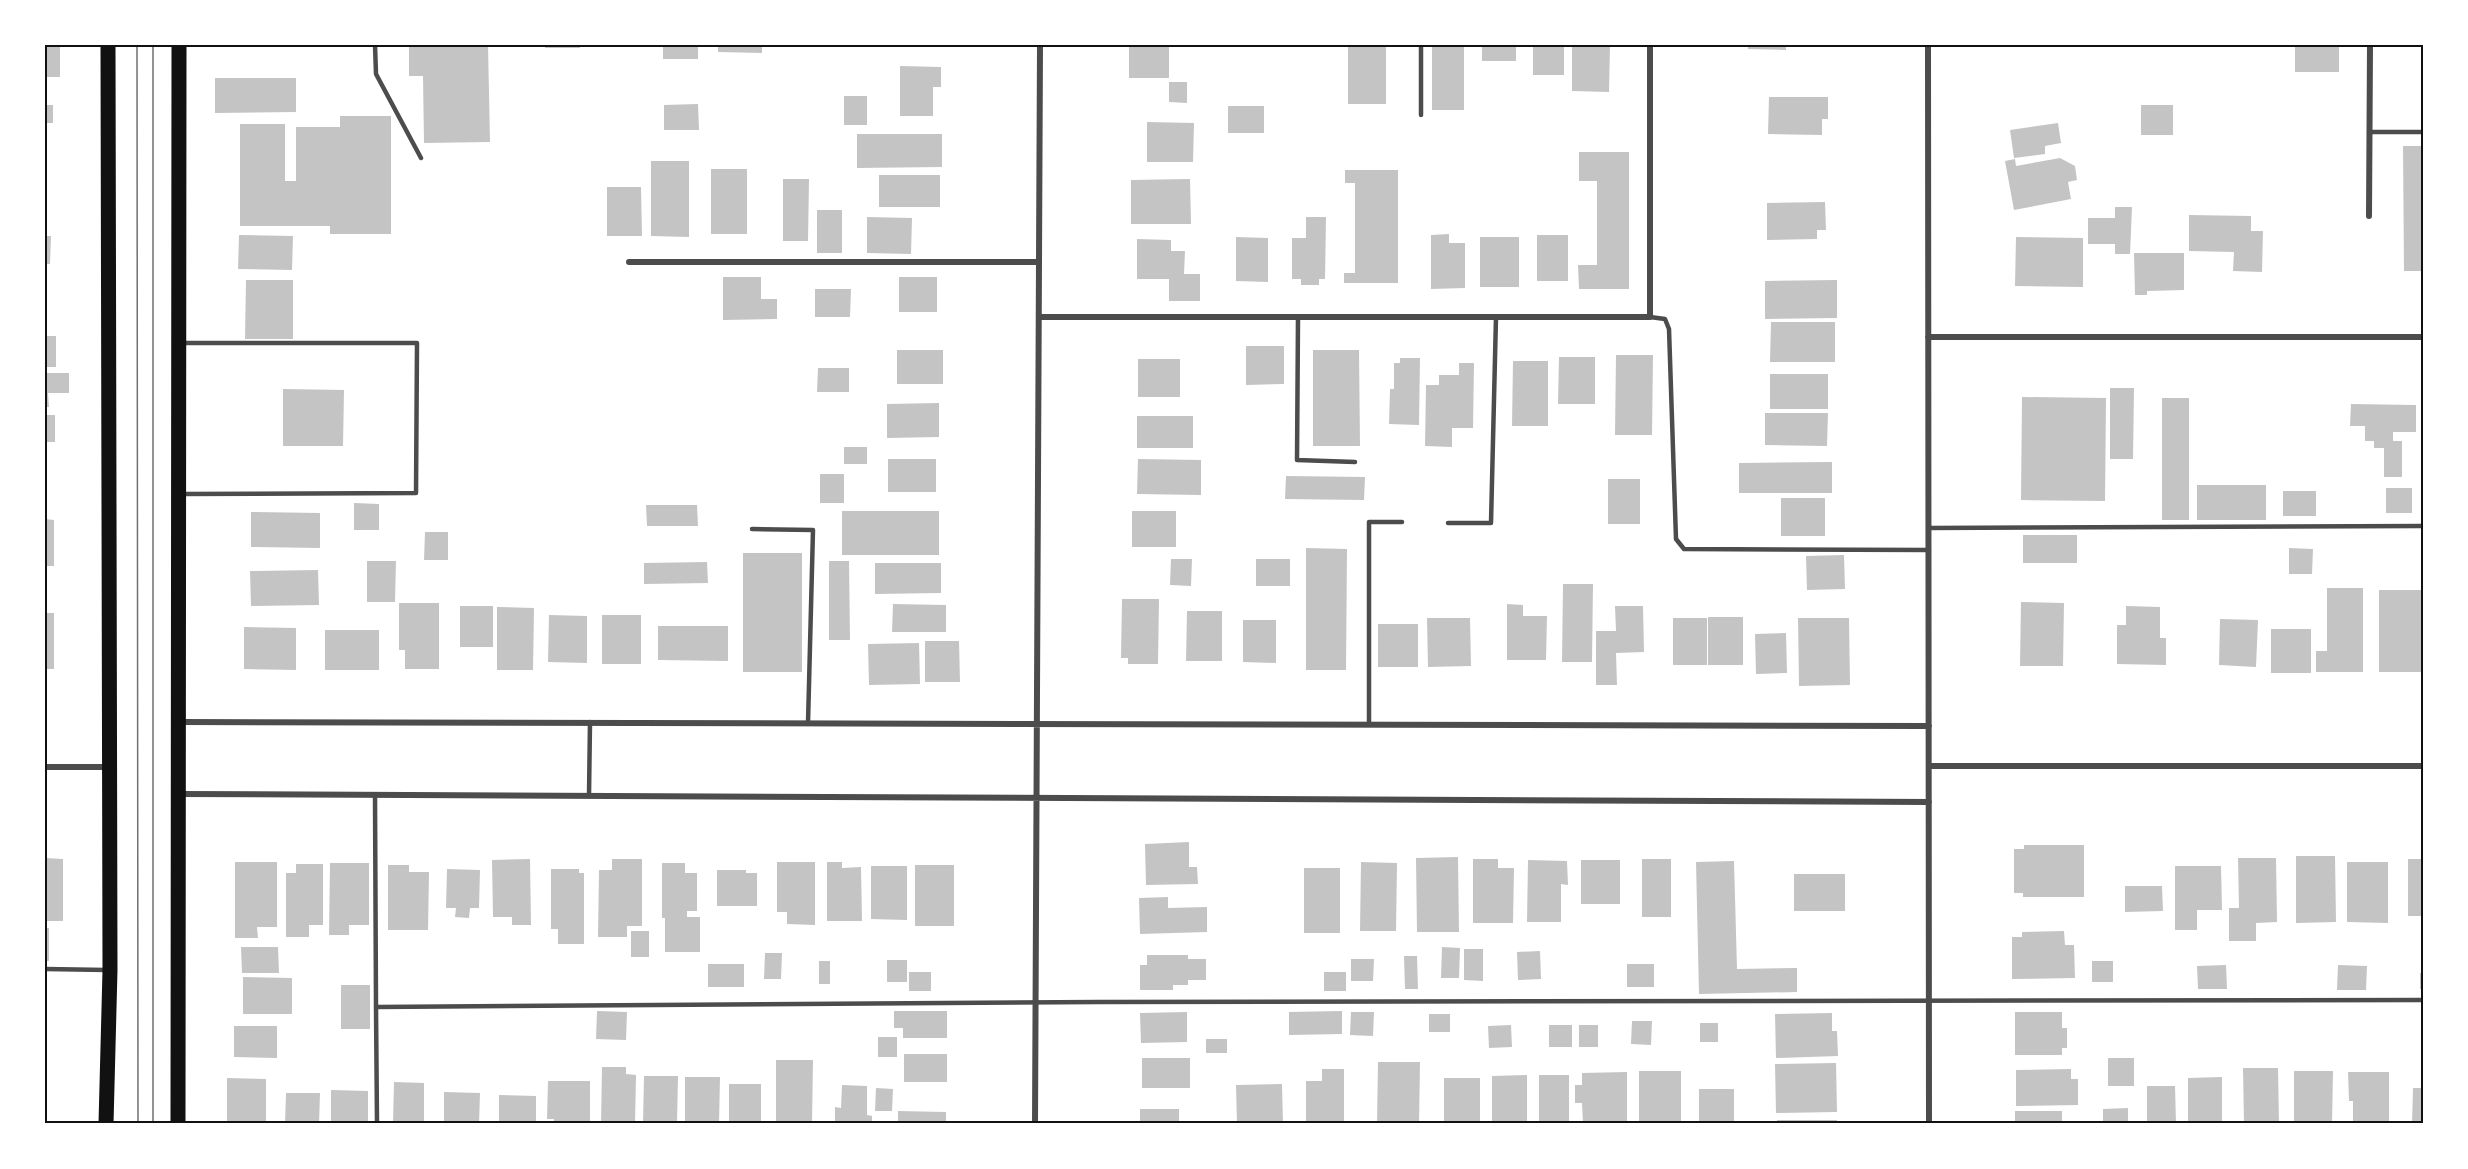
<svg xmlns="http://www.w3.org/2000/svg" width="2468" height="1169" viewBox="0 0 2468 1169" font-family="Arial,sans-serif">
	<rect width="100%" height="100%" fill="#fff"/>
	<path fill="#c4c4c4" d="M45 45H60V77H45Z
		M409 45H488L490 142 424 143 423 76H409Z
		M545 45H580V48H545Z
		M663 45H698V59H663Z
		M718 45H762V53L718 52Z
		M1129 45H1169V78H1129Z
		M1348 45H1386V104H1348Z
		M1432 45H1464V110H1432Z
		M1482 45H1516V61H1482Z
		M1533 45H1564V75H1533Z
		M1572 45H1610L1609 92 1572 91Z
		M1748 45H1786V50L1748 49Z
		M2295 45H2339V72H2295Z
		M900 66 941 67V87H933V116H900Z
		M215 78H296V112L215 113Z
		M1169 82H1187V103L1169 102Z
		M844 96H867V125H844Z
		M1769 97H1828V119H1822V135L1768 134Z
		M698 104 699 130H664V105Z
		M45 105H53V123H47V134H45Z
		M2141 105H2173V135H2141Z
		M1228 106H1264V133H1228Z
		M340 116H391V234H330V226H240V124H285V181H296V127H340Z
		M1147 122 1194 123 1193 162H1147Z
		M2058 123 2061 143 2045 146V154L2014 158 2010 130Z
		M857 134H942V167L857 168Z
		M2403 146H2423V271H2404Z
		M1579 152H1629V289H1579L1578 265H1597V181H1579Z
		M2060 158 2075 166 2077 180 2068 182 2071 199 2014 210 2005 161 2015 159 2016 166Z
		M651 161H689V237L651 236Z
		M711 169H747V234H711Z
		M1345 170H1398V283H1344V273H1355V183H1345Z
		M879 175H940V207H879Z
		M783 179H809L808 241H783Z
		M1190 179 1191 224H1131V180Z
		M607 187H641L642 236H607Z
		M1825 202 1826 230H1817V239L1767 240V203Z
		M2115 207H2132L2130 254H2115V244H2088V218H2115Z
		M817 210H842V253H817Z
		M2189 215 2251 216V231H2263L2262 272 2233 271 2234 252 2189 251Z
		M867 217 912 218 911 254 867 253Z
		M1306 217H1326L1325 279H1319V285H1301V279H1292V238H1306Z
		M1449 234V243H1465V288L1431 289V235Z
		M239 235 293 236 292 270 238 269Z
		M1537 235H1568V281H1537Z
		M45 236H51L50 264H45Z
		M1236 237 1268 238V282L1236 281Z
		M1480 237H1519V287H1480Z
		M2016 237 2083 238V287L2015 286Z
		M1137 239 1171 240V251H1185L1184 274H1200V301H1169V279H1137Z
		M2134 253H2184V290L2147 291V295H2135Z
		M723 277H761V299H777V319L723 320Z
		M899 277H937V312H899Z
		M246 280H293V339H245Z
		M1837 280V318L1765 319V281Z
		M815 289H851L850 317H815Z
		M1771 322H1835V362H1770Z
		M45 336H56V367H45Z
		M1246 346H1284V384L1246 385Z
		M897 350H943V384H897Z
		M1313 350H1359L1360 446H1313Z
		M1616 355H1653L1652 435H1615Z
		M1559 357H1595V404H1558Z
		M1400 358H1420L1419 425 1389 424 1390 389H1394V363H1400Z
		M1138 359H1180V397H1138Z
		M1513 361H1548V426H1512Z
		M1459 363H1474L1473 428H1452V447L1425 446 1426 385H1439V375H1459Z
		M818 368H849V392H817Z
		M45 373H69V393H48L49 407H45Z
		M1770 374H1828V409H1770Z
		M2110 388H2134L2133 459H2110Z
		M283 389 344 390 343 446H283Z
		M2022 397 2106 398 2105 501 2021 500Z
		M2162 398H2189V520H2162Z
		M939 403V437L887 438V404Z
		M2351 404 2416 405V432H2393V441H2402V477H2384V448H2374V441H2365V426H2350Z
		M1765 413H1828L1827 446 1765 445Z
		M45 415H55V442H45Z
		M1137 416H1193V448H1137Z
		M844 447H867V464H844Z
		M888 459H936V492H888Z
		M1138 459 1201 460V495L1137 494Z
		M1832 462V493H1739V463Z
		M820 474H844V503H820Z
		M1286 476 1365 477 1364 500 1285 499Z
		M1608 479H1640V524H1608Z
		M2197 485H2266V520H2197Z
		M2386 488H2412V513H2386Z
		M2283 491H2316V516H2283Z
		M1781 498H1825V536H1781Z
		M354 503 379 504V530H354Z
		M646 505H697L698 526H647Z
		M842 511H939V555H842Z
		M1132 511H1176V547H1132Z
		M251 512 320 513V548L251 547Z
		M45 519 54 520V566H45Z
		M425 532H448V560H424Z
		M2023 535H2077V563H2023Z
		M1306 548 1347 549 1346 670H1306Z
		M2289 548 2313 549 2312 574H2289Z
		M743 553H802V672H743Z
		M1844 555 1845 589 1807 590 1806 556Z
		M1171 559H1192L1191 586 1170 585Z
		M1256 559H1290V586H1256Z
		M367 561H396L395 602H367Z
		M829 561H849L850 640H829Z
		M707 562 708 583 644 584V563Z
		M875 563H941V593L875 594Z
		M318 570 319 605 251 606 250 571Z
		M1563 584H1593L1592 662H1562Z
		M2327 588H2363V672H2316V651H2327Z
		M2379 590H2421V672H2379Z
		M1122 599H1159L1158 664H1128V658H1121Z
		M2021 602 2064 603 2063 666H2020Z
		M399 603H439V669H405V650H399Z
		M893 604 946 605V632H892Z
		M1507 604 1523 605V616H1547L1546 660H1507Z
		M460 606H493V647H460Z
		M1615 606H1643L1644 652 1616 653 1617 685H1596V631H1616Z
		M2126 606 2160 607V638H2166V665L2117 664V625H2126Z
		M497 607 534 608 533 670H497Z
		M1187 611H1222V661H1186Z
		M45 613H54V669H45Z
		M549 615 587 616V663L548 662Z
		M602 615H641V664H602Z
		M1708 617H1743V665H1708Z
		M1427 618H1470L1471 666 1428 667Z
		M1673 618H1707V665H1673Z
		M1798 618H1849L1850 685 1799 686Z
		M2220 619 2258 620 2256 667 2219 665Z
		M1243 620H1276V663L1243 662Z
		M1378 624H1418V667H1378Z
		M658 626H728V661L658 660Z
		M244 627 296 628V670L244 669Z
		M2271 629H2311V673H2271Z
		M325 630H379V670H325Z
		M1786 633 1787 673 1756 674 1755 634Z
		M925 641H959L960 682H925Z
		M919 643 920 684 869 685 868 644Z
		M1189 842V867H1197L1198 884 1146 885 1145 844Z
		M2024 845H2084V897H2023V893H2014V849H2024Z
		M2296 856H2335L2336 922 2296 923Z
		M1458 857 1459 932H1417L1416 858Z
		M45 858 63 859V921H45Z
		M2238 858H2276L2277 922 2256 923V941H2229V908H2239Z
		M530 859 531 925H512V917H493L492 860Z
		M612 859H642V926H627V937H598L599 870H612Z
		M1473 859H1498V868H1514L1513 923H1473Z
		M1642 859H1671V917H1642Z
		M2408 859H2423V916H2408Z
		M1528 860 1567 861 1568 885 1561 884V922H1527Z
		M1581 860H1620V904H1581Z
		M1734 861 1737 969 1797 968V992L1699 994 1696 862Z
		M235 862H277V927H257L258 938H235Z
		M777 862H815V925L787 924V912H777Z
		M827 862H842V868L861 867 862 921H827Z
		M1361 862 1397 863 1396 931H1360Z
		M2347 862H2388V923L2347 922Z
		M330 863H369V925H349V935H329Z
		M662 863H685V873H697V911H687V917H700V952H665V918H662Z
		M296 864H323V925H309V937H286V873H296Z
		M388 865H409V872H429L428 930H388Z
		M915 865H954V926H915Z
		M871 866H907V920L871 919Z
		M2175 866H2221L2222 910H2197V930H2175Z
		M1304 868H1340V933H1304Z
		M447 869 480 870 479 908H470L469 918 455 917 456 908H446Z
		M551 869H579V873H584V944H558V929H551Z
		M717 870H746V873H757V906H717Z
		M1794 874H1845V911H1794Z
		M2125 886H2162L2163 911 2125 912Z
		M1168 897V908L1207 907V932L1140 934 1139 898Z
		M45 928H49V961H45Z
		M631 931H649V957H631Z
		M2064 931 2065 945H2074L2075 978 2012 979V937H2022V932Z
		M241 947H278L279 973H242Z
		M1442 947 1460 948 1459 978H1441Z
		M1464 949H1483V981L1464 980Z
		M1540 951 1541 979 1518 980 1517 952Z
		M765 953H782L781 979H764Z
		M1147 955H1188V959H1206V980H1188V985H1173V990H1140V965H1147Z
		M1404 956H1417L1418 989H1405Z
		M1351 959H1374L1373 981H1351Z
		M887 960H907V982H887Z
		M819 961H830V984H819Z
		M2092 961H2113V982H2092Z
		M708 964H744V987H708Z
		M1627 964H1654V987H1627Z
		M2226 965 2227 989H2198L2197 966Z
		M2338 965 2367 966 2366 990H2337Z
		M909 972H931V991H909Z
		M1324 972H1346V991H1324Z
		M2420 973H2423V989H2420Z
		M243 977 292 978V1014H243Z
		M341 985H370V1029H341Z
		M597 1011 627 1012 626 1040 596 1039Z
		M894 1011H947V1038H903V1028H894Z
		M1342 1011V1034L1289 1035V1012Z
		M1187 1012V1042L1141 1043 1140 1013Z
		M1351 1012H1374L1373 1036 1350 1035Z
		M2015 1012H2062V1028H2067V1048H2062V1055H2015Z
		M1832 1013V1031H1837L1838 1056 1776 1058 1775 1014Z
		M1429 1014H1450V1032H1429Z
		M1632 1021H1652L1651 1045 1631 1044Z
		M1700 1023H1718V1042H1700Z
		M1511 1025 1512 1047 1489 1048 1488 1026Z
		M1549 1025H1572V1047H1549Z
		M1579 1025H1598V1047H1579Z
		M234 1026H277V1058L234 1057Z
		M878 1037H897V1057H878Z
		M1206 1039H1227V1053H1206Z
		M904 1054H947V1082H904Z
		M1142 1058H1190V1088H1142Z
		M2108 1058H2134V1086H2108Z
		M776 1060H813L812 1124H776Z
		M1378 1062H1420L1419 1124H1377Z
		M1836 1063 1837 1112 1776 1113 1775 1064Z
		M602 1067H626V1074L636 1075 635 1124H601Z
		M2243 1068H2278L2279 1124H2244Z
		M1322 1069H1344V1124H1306V1081H1322Z
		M2071 1069V1079H2078V1105L2016 1106V1070Z
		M1639 1071H1681V1124H1639Z
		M2294 1071H2333L2332 1124H2294Z
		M1627 1072V1124H1583L1582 1103H1575V1085H1582V1073Z
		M2348 1072H2389V1124H2353V1101H2349Z
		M1527 1075V1124H1492V1076Z
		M1539 1075H1569V1124H1539Z
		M644 1076H678L677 1124H643Z
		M685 1077H720L719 1124H685Z
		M2222 1077V1124H2188V1078Z
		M227 1078 266 1079V1124H227Z
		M1444 1078H1480V1124H1444Z
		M548 1081H590V1124H554V1119H547Z
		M394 1082 424 1083V1124H393Z
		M729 1084H761V1124H729Z
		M1282 1084 1283 1124H1237L1236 1085Z
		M842 1085 867 1086V1115L872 1116V1124H835V1107L841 1108Z
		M2147 1086H2175L2176 1124H2147Z
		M876 1088 893 1089 892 1111H875Z
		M2413 1088H2423V1124H2412Z
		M1699 1089H1734V1124H1699Z
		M331 1090 368 1091V1124H331Z
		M444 1092 480 1093 479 1124H444Z
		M286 1093H320L319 1124H285Z
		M499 1095 536 1096V1124H499Z
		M2128 1108V1124H2103V1109Z
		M1140 1109H1179V1124H1140Z
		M898 1111 946 1112V1124H898Z
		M2015 1111H2062V1124H2015Z
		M1777 1120H1837V1124H1777Z"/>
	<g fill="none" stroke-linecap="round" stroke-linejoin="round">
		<path stroke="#4c4c4c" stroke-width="4.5" d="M375 45 376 74 421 158
			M1421 45V115
			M2369 132H2423
			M1298 317 1297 460 1355 462
			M1650 317 1665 319 1669 329 1676 539 1684 549 1929 550
			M181 494 416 493 417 343H181
			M1448 523H1491L1496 317
			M1929 528 2423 526
			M752 529 813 530 808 723
			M1369 724V522H1402
			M375 795 376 1007 1099 1002 2423 1000
			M589 796 590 722
			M45 969 107 970
			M376 1007 377 1124"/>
		<path stroke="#4c4c4c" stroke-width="6" d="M1928 45 1929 1124
			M2369 216 2370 45
			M629 262H1039
			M1039 317H1650V45
			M1928 337H2423
			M180 722 1929 726
			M1929 766H2423
			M45 767H109
			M179 794 1929 802
			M1035 1124 1040 45"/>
		<path stroke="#111" stroke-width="15" d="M106 1124 110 970 108 45
			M178 1124 179 45"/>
		<path stroke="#707070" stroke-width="1.5" d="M137 45 138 1124
			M153 45V1124"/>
	</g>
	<rect width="2468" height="1169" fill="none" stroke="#ffffff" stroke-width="93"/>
	<rect x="46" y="46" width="2376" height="1076" fill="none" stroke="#111" stroke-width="2"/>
</svg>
